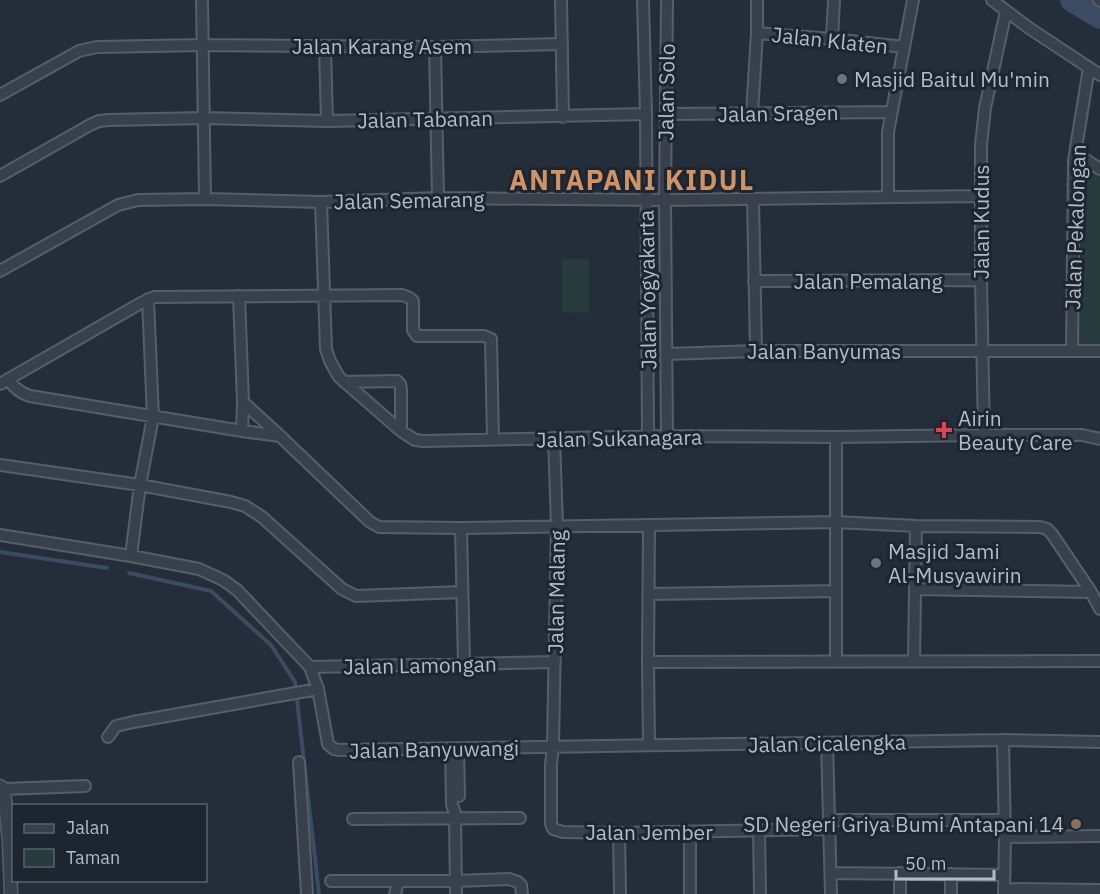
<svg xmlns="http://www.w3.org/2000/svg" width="1100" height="894" viewBox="0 0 1100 894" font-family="'IBM Plex Sans',sans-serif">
	<rect width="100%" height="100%" fill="#242e3b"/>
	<path fill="#273b3d" d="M1081 163 1100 175V346H1078L1081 265 1079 187Z
		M562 259H589V313L562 312Z"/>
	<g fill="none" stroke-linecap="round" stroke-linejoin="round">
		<path stroke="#3a4b63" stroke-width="4" d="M0 552 107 568
			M129 573 211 591 271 645 295 682 319 894"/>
		<path stroke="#3a4b63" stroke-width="24" d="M1072 0 1100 17"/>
		<g stroke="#565e69" stroke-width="14">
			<path id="minor" d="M202 0 205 199
				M561 0 563 117
				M643 0 646 114 648 437
				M667 0 665 200 667 436
				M992 0 1029 28 1100 75
				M1099 0 1100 1
				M757 33 832 39 904 47
				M832 39 834 0
				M325 47 327 121
				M435 47 438 198
				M0 95 79 51 97 47 202 45 435 47 561 44
				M752 113 757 33V0
				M666 114 891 112
				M1075 153 1100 169
				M0 176 90 125 99 121 109 120 204 118 327 121 646 114
				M888 197V132L913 0
				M753 199 756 351
				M321 202 326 349 330 361 339 377 401 431 415 440 423 441 667 436 836 437 984 435H1082L1100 439
				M0 271 118 205 138 200 205 199 321 202 438 198 665 200 981 196
				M754 281 981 280
				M239 296 243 402 242 431
				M1072 351 1074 160 1089 68
				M667 354 756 351H1100
				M8 379C14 388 20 393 30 396L242 431 280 436
				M344 382 397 381 400 384 401 389V431
				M0 384 141 303 154 297 402 295 410 298 413 301V330L417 336H484L491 339 493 439
				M243 402 280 436 370 522 379 527 461 528 836 522 916 526 1040 527 1047 529 1052 534 1091 592 1100 609
				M984 435 981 280V145L985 108 1006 11
				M554 438 557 525 553 746 551 765V824L553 829 563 832 619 833 830 829
				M0 465 140 485 231 502 245 506 262 517 342 589 356 596 462 592
				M649 525 648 662 1100 661
				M461 528 464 664
				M0 535 131 556 199 569 223 580 237 590 310 667 318 689 328 744 334 749 339 750 1003 740 1100 742
				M131 556 140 485 153 417 148 299
				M915 589 916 526
				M836 591V437
				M648 594 836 591V661
				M914 661 915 589 1091 592
				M648 662 649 745
				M310 667 555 662
				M108 737 116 726 133 722 318 689
				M1003 740 1005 837 1004 894
				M827 743 831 894
				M451 749 452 805 455 813 456 894
				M458 749 459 796
				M299 762 307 894
				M4 789 85 786
				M353 819 520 818
				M830 820H1004
				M759 831 760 894
				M619 833 620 894
				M1005 837 1100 836
				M831 873 1003 875
				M900 873V894
				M951 874V894
				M331 881H456L509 879 518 882 521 885 522 894
				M1004 889 1100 890
				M395 894 398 882
				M690 894V833"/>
		</g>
		<g stroke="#565e69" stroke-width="15">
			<path id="tertiary" d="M0 786 4 789 9 842 11 894"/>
		</g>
		<use href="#minor" stroke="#38404b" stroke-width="10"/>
		<use href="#tertiary" stroke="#38404b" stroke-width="12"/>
	</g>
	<g fill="#6b7280" stroke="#1d2530" stroke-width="2">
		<circle cx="842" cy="79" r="6"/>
		<circle cx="876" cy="563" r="6"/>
	</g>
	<path fill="#e0444e" stroke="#1d2530" stroke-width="2" d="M941 421h6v6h6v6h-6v6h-6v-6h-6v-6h6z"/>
	<circle fill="#8d6e63" stroke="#1d2530" stroke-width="2" cx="1076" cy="824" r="6"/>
	<g text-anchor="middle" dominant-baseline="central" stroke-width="6" stroke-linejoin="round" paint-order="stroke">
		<g font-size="21" fill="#b3bbc7" stroke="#1d2530">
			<text transform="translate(830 40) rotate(6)">Jalan Klaten</text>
			<text x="382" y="46">Jalan Karang Asem</text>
			<text transform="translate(666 92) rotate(-89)">Jalan Solo</text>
			<text transform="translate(778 113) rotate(-1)">Jalan Sragen</text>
			<text transform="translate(425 119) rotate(-1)">Jalan Tabanan</text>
			<text transform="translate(409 200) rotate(-1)">Jalan Semarang</text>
			<text transform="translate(981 222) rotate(-90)">Jalan Kudus</text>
			<text transform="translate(1075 227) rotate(-88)">Jalan Pekalongan</text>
			<text x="868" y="281">Jalan Pemalang</text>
			<text transform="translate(647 290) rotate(-91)">Jalan Yogyakarta</text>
			<text x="824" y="351">Jalan Banyumas</text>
			<text transform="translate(619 438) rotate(-1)">Jalan Sukanagara</text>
			<text transform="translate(556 592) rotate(-89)">Jalan Malang</text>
			<text transform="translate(420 665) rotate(-1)">Jalan Lamongan</text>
			<text transform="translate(827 743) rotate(-1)">Jalan Cicalengka</text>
			<text transform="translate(434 749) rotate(-1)">Jalan Banyuwangi</text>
			<text x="649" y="832">Jalan Jember</text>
		</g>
		<g font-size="21" fill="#b3bbc7" stroke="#1d2530" text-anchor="start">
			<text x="854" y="79">Masjid Baitul Mu'min</text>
			<text x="958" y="418">Airin<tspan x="958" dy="24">Beauty Care</tspan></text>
			<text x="888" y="551">Masjid Jami<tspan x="888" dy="24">Al-Musyawirin</tspan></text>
			<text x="1064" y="824" text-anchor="end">SD Negeri Griya Bumi Antapani 14</text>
		</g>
		<g font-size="27" font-weight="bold" letter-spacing="1.5" fill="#cf9366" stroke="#1d2530">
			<text x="632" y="179">ANTAPANI KIDUL</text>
		</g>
	</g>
	<rect x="12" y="804" width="195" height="78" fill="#1d2530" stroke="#59616c" stroke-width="1.5"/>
	<rect x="24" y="824" width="30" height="9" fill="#38404b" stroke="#59616c" stroke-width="1.5"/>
	<text x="66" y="834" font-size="18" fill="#b3bbc7">Jalan</text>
	<rect x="24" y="849" width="30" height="18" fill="#273b3d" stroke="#59616c" stroke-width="1.5"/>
	<text x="66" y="864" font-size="18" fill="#b3bbc7">Taman</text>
	<path d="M896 870v9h98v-9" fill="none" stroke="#b3bbc7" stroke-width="3"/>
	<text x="905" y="870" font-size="18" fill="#b3bbc7" stroke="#1d2530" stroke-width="4.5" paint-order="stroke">50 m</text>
</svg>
